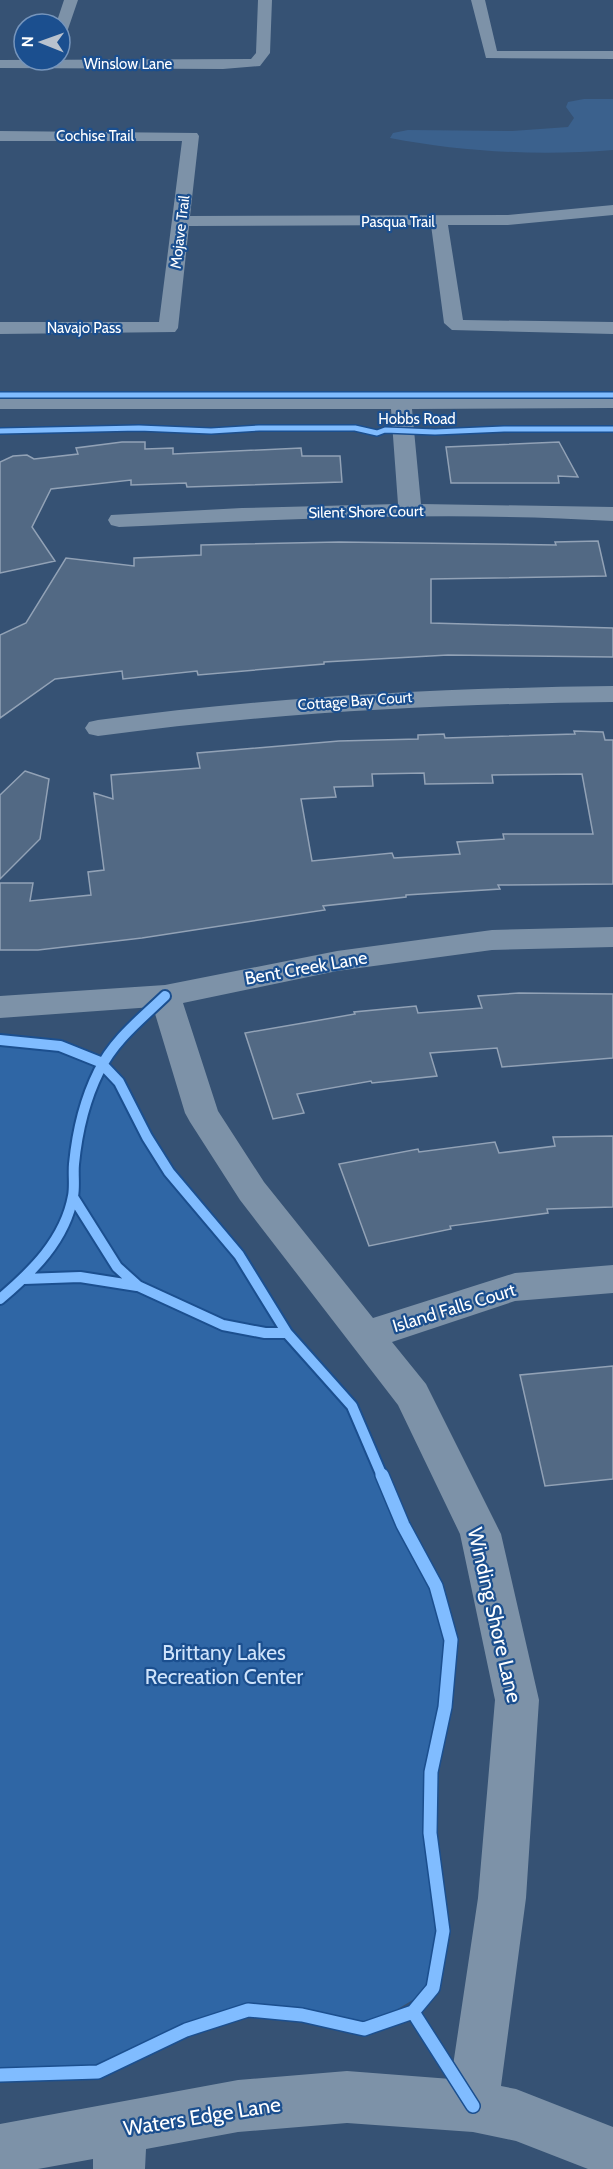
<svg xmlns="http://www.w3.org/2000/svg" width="613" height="2169" viewBox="0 0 613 2169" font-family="Cabin,sans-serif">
	<rect width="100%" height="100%" fill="#365274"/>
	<path fill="#2f66a5" d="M13 1039 60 1046 100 1062 119 1082 147 1137 169 1172 239 1255 287 1333 352 1406 403 1525 436 1586 451 1640 445 1707 431 1772 430 1833 437 1887 433 1988 364 2029 302 2015 248 2010 186 2030 98 2072 0 2075V1040Z"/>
	<path fill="#3b618d" d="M584 99H613V150C540 156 462 152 390 138L393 133 408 130 512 131 568 127 574 118 566 107 568 102Z"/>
	<path fill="#526984" stroke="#92a2b6" stroke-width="1.5" fill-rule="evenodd" d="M122 442H145V449L173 448V454L301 448 302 456H340L342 482 187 487 186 483 131 485V480L51 489 32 527 55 561 0 573V462L13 456 27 455 34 459 78 454 76 448Z
		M559 442 578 477 558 476 559 483H451L446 447Z
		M598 541 606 576 431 579V623L613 628V657L448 655 324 662V664L198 675 197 671 123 679 122 671 55 679 0 718V635L26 623 66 558 134 566V558L201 555V545L339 542 556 545 555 542Z
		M574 731 603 732 605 740H613V884L498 885 500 889 406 895V897L323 906 325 910 142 938 38 950H0V883H33L30 901 91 895 88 872 104 870 94 793 113 799 111 775 200 768 197 753 339 741 418 739V735L444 734 445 738 575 734ZM424 773 425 784 493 783 492 775 582 774 593 834H503L504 839 457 842 460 854 394 858 392 853 312 861 301 799 336 797 334 787 373 786 372 774Z
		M25 771 49 779 40 839 0 879V795Z
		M519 993 613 994V1058L502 1067 497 1048 430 1053 437 1076 372 1083 371 1081 297 1094 304 1113 273 1119 245 1033 355 1014 354 1012 416 1006 418 1013 482 1008 478 996Z
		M613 1136V1207L547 1209 548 1213 450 1226 451 1229 369 1246 339 1164 418 1149 419 1152 495 1142 499 1153 555 1146 553 1137Z
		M613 1366V1479L545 1486 520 1375Z"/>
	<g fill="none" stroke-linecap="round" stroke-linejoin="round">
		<path stroke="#7d92a8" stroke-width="2" stroke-dasharray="1.5 3" stroke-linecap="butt" d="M154 429H233
			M360 429 376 432
			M554 429H613
			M0 431 83 430
			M431 431 489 429"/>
		<path stroke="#7d92a8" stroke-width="4" stroke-dasharray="3 4.5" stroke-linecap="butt" d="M0 1040 60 1046 100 1062 119 1082 147 1137 169 1172 239 1255 287 1333 352 1406 382 1476
			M73 1198C87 1221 99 1248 118 1268 157 1308 231 1333 286 1333
			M25 1279 80 1277 137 1286
			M0 1299C30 1272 62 1240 72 1199 76 1186 73 1171 75 1158 82 1103 94 1065 134 1026"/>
		<path stroke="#7d92a8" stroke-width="5" stroke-dasharray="4.5 6" stroke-linecap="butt" d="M413 2012 437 2049
			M0 2075 98 2072 186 2030 248 2010 302 2015 364 2029 413 2012 433 1988 443 1931 430 1833 431 1772 445 1707 451 1640 436 1586 403 1525 382 1475"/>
		<path fill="#7d92a8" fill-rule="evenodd" d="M64 0H78L67 32 60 36V24H56Z
			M258 0H272L270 53 260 66 223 69 0 68V60L251 59 256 53Z
			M471 0H485L497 51H613V59L486 58Z
			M0 131 197 133 199 136 190 216 508 215 613 205V215L508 225H448L463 320 613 322V334L452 330 444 323 431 225 189 226 178 328 175 332 0 334V322H159L182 141H0Z
			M613 396V408L412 409 421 504 613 507V521C451 511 281 519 119 527L111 525 108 520 111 515 242 508 398 504 391 409H0V397Z
			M613 686V702C440 704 269 713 98 736L89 734 85 728 89 722 98 720C269 697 440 688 613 686Z
			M613 927V947L492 950 337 971 183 1003 218 1111 264 1182 373 1318 515 1273 613 1265V1293L515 1301 392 1342 426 1384 501 1534 539 1700 526 1898 501 2086 516 2089 613 2127V2169H588L516 2141 473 2132 347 2123 238 2132 146 2149 145 2169H93V2159L38 2169H0V2124L238 2080 347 2071 451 2079 478 1898 495 1700 460 1534 398 1405 240 1200 190 1122 185 1113 153 1007 0 1018V996L165 985 337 951 492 930Z"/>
		<g stroke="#1b4f8f" stroke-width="8">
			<path id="cycleway-far2" d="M0 395H613
				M0 431 139 428 211 431 259 428H355L377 433 385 430 435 432 504 429H613"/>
		</g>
		<g stroke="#1b4f8f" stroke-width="14">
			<path id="cycleway-far1" d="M0 1040 60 1046 100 1062 119 1082 147 1137 169 1172 239 1255 287 1333 352 1406 382 1476
				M73 1197 117 1267 138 1286 223 1325 265 1333H287
				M24 1279 80 1277 137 1286
				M0 1299C32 1272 65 1240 73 1196 75 1186 73 1175 74 1164 77 1133 85 1099 99 1071 113 1041 141 1019 165 996"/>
		</g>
		<g stroke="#1b4f8f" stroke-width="16">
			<path id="cycleway" d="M413 2012 473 2106
				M0 2075 98 2072 186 2030 248 2010 302 2015 364 2029 413 2012 433 1988 443 1931 430 1833 431 1772 445 1707 451 1640 436 1586 403 1525 382 1475"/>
		</g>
		<use href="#cycleway-far2" stroke="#80bcff" stroke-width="5"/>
		<use href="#cycleway-far1" stroke="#80bcff" stroke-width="10"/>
		<use href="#cycleway" stroke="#80bcff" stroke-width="13"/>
	</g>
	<g text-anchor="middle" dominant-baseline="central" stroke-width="4.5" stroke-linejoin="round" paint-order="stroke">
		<g font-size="15" fill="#fff" stroke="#1b4f8f">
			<text x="128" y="64">Winslow Lane</text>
			<text x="95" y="136">Cochise Trail</text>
			<text x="398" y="222">Pasqua Trail</text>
			<text transform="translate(180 232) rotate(-83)">Mojave Trail</text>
			<text x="84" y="328">Navajo Pass</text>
			<text x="417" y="419">Hobbs Road</text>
			<text transform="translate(366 512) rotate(-1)">Silent Shore Court</text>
			<text transform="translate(355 701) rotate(-4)">Cottage Bay Court</text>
		</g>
		<g font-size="18" fill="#fff" stroke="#1b4f8f">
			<text transform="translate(306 968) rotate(-10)">Bent Creek Lane</text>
			<text transform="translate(454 1308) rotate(-17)">Island Falls Court</text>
		</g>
		<g font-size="21" fill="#fff" stroke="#1b4f8f">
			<text transform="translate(495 1615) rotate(77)">Winding Shore Lane</text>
			<text transform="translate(202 2116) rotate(-9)">Waters Edge Lane</text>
		</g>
		<g font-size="21" fill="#cfe3fa" stroke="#1b4f8f">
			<text x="224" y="1652">Brittany Lakes<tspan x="224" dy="24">Recreation Center</tspan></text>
		</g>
	</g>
	<g transform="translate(42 42) rotate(271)"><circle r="28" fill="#1b4f8f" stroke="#7695bc" stroke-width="1.5"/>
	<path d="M0-4.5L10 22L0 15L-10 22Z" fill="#b9c2ce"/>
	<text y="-9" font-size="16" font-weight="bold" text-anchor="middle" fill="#ffffff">N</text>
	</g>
</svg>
